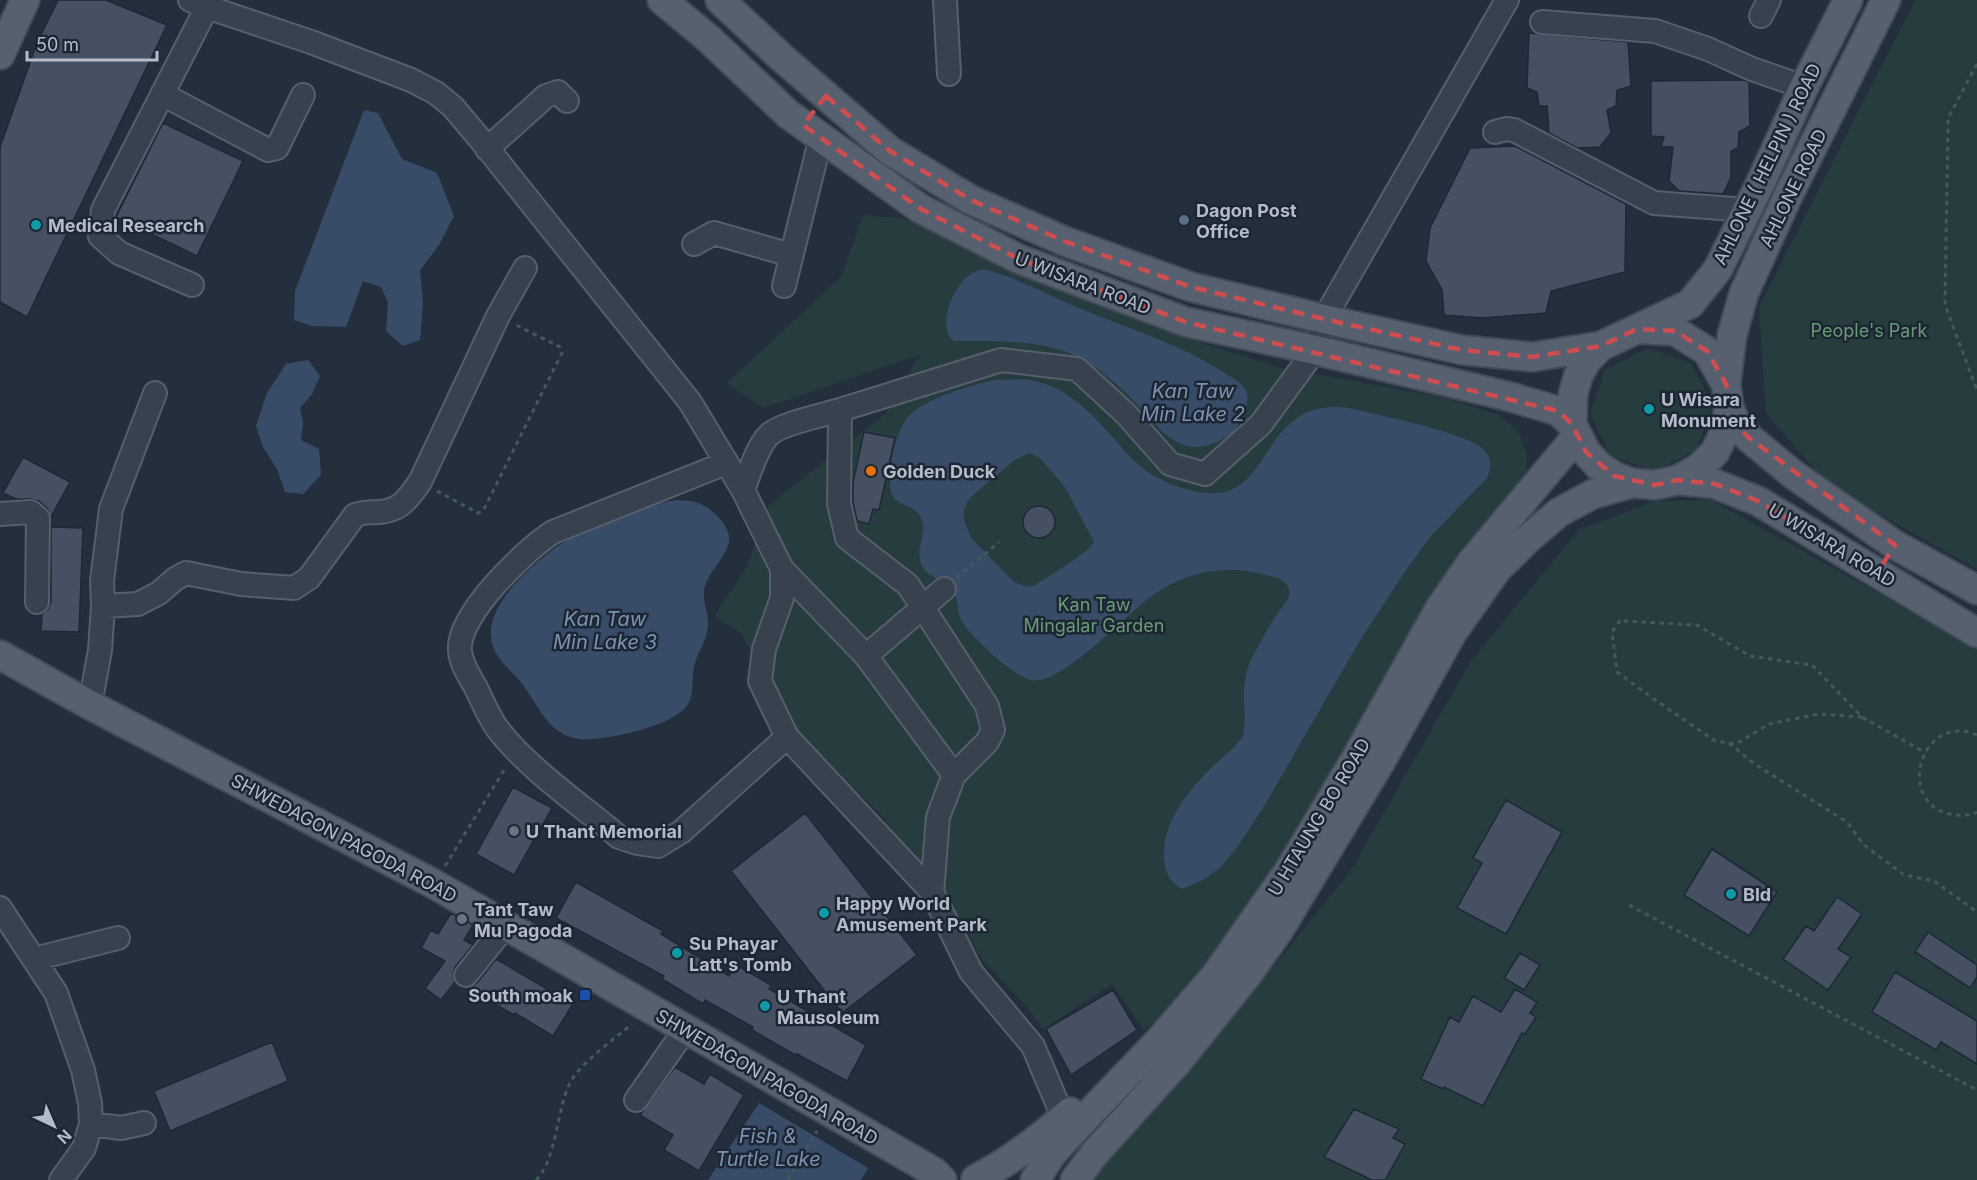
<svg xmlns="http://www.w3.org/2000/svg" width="1977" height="1180" viewBox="0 0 1977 1180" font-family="Inter,sans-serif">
	<rect width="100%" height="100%" fill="#242f3e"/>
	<path fill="#263c3f" d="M1915 0H1977V569L1829 486 1766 413 1759 307Z
		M863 215 932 221 1037 278 1176 335 1285 369 1442 397 1499 415 1518 431 1527 455 1526 484 1277 875 1168 1010 1144 1030 1112 984 1043 1029 1026 1006 980 957 966 929 880 813 800 741 741 633 714 616 747 567 768 506 885 414 920 355 763 408 727 383 841 277Z
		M1647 348 1691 363 1712 405 1697 449 1655 471 1611 456 1590 414 1605 370Z
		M1711 500 1977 648V1180H1087L1089 1173 1217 1036 1350 872 1471 661 1579 530 1655 501Z"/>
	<path fill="#394c67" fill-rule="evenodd" d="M364 110 378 113 402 159 437 173 454 216 439 245 420 270 423 303 420 340 403 346 386 331 388 302 381 287 363 281 346 327 312 326 294 320 295 291Z
		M981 269C1012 275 1041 292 1070 304 1122 327 1175 341 1223 372 1231 377 1240 382 1245 389 1252 400 1242 422 1234 431 1225 440 1206 448 1193 447 1165 443 1151 418 1133 400 1122 388 1108 377 1095 367 1054 338 1002 341 954 341 936 329 953 287 968 276 971 273 977 271 981 269Z
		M308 360 320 376 312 394 300 408 303 423 301 440 319 449 321 475 303 494 285 492 277 469 263 447 256 426 267 393 286 364Z
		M1022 379C1066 383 1090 412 1118 443 1125 451 1132 460 1140 466 1158 481 1184 491 1207 493 1274 500 1260 395 1349 408 1376 415 1472 433 1486 452 1492 460 1491 469 1487 478L1430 537 1406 570 1359 642 1263 808 1238 846 1220 868 1203 880 1182 889C1170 882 1165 873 1164 859 1162 822 1188 791 1213 766 1224 756 1235 748 1243 736 1247 718 1242 700 1245 682 1246 668 1253 655 1260 643 1265 634 1270 624 1276 616 1280 610 1286 603 1289 597 1290 592 1289 587 1286 584 1279 576 1262 574 1252 572 1218 566 1184 574 1156 593 1128 611 1061 688 1030 680 1012 675 970 636 961 620 957 611 958 597 952 589 943 578 926 578 921 563 915 547 930 529 919 514 913 506 903 506 896 500 881 488 896 431 907 418 924 399 965 387 990 381 1000 379 1011 380 1022 379ZM1030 453 1041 459 1065 487 1094 542 1087 550 1067 565 1035 585 1027 587 1014 582 971 538 964 520V510L967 502 973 495 1015 460Z
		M676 500C682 501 689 500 695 502 709 506 726 521 729 536 732 554 704 573 704 593 703 604 709 614 708 624 708 640 697 652 694 667 691 680 695 696 686 707 670 726 617 737 593 739 561 742 548 724 533 700 529 694 525 687 520 681 509 668 492 656 491 637 489 617 503 598 515 584 557 537 614 510 676 500Z
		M759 1103 868 1168 861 1180H708Z"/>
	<path fill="#455162" stroke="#1f2835" stroke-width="1.5" d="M58 0H106L167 25 27 317 0 302V147L37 43Z
		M1529 33 1628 42 1631 86 1617 90 1616 106 1607 110 1611 133 1600 147 1577 148 1549 133 1547 106H1539L1537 92 1527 88Z
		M1743 80 1749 82 1750 126 1739 132 1738 148 1731 151V177L1723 194 1679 191 1669 181 1673 147H1661L1664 137 1651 136V81Z
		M163 123 243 161 197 256 116 217Z
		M1515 146 1626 204 1625 272 1551 291 1546 313 1482 318 1444 315 1442 290 1426 261 1430 228 1470 148Z
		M864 432 895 438 879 510 873 509 869 524 857 521 853 502V483Z
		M23 457 70 482 51 517 47 508 39 501 30 499H16L3 493Z
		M1023 522a16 16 0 1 1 32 0a16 16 0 1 1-32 0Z
		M51 527 83 528 79 632 41 631 42 614 48 609 51 602Z
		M513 787 552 808 514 875 476 854Z
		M1506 800 1562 832 1506 934 1457 908 1482 863 1473 858Z
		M805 813 917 955 842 1013 731 871Z
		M1712 849 1777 892 1749 936 1684 895Z
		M576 882 663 931 661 934 729 976 736 965 771 985 769 989 866 1045 847 1081 797 1054V1056L752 1030 753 1027 705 1000 703 1004 662 979 664 976 556 918Z
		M1837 897 1862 914 1838 949 1851 957 1828 990 1783 959 1806 926 1814 931Z
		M451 913 473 925 464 940 473 945 455 967 453 974 455 982 441 1000 425 988 445 961 421 948 431 930 438 934Z
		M1928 932 1977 965V977L1970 988 1915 952Z
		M1520 953 1540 965 1524 990 1504 978Z
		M496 959 573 1004 553 1036 515 1013 514 1015 467 988 477 983Z
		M1895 972 1977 1021V1064L1941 1042 1936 1050 1872 1012Z
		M1515 989 1537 1002 1530 1013 1536 1017 1525 1034 1522 1033 1483 1106 1444 1087 1443 1089 1421 1079 1450 1017 1459 1022 1473 996 1501 1012Z
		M1113 990 1137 1030 1071 1075 1046 1029Z
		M272 1042 288 1081 170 1131 154 1091Z
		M675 1067 704 1084 710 1074 744 1095 699 1171 664 1150 673 1135 640 1115Z
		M1354 1109 1399 1129 1393 1138 1405 1144 1385 1180H1372L1324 1157Z"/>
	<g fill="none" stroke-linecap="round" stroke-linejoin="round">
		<g stroke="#565f6c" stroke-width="26">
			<path id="minor" d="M190 0 207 7 311 42 411 80 436 93 453 107 480 139 690 402 743 490 782 569V598L764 649 760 681 787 737 932 892
				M945 0 949 74
				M1761 16 1769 0
				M1542 22 1655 31 1708 49 1752 69 1804 87
				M162 94 268 150 277 148 303 95
				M1495 132 1506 129 1514 130 1654 203 1747 210
				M487 149 546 96 558 92 567 101
				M694 244 714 233 791 255
				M192 285 119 253 100 236 103 210 207 7
				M784 286 821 137
				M726 463 553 532C525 550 456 616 460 651 461 664 470 677 476 688 483 702 490 720 500 732 530 770 582 806 619 837L637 843 658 846 681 832 787 737
				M743 490C749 475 757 446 769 435 779 424 824 415 840 410
				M0 514 31 512 38 518 37 602
				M782 569 866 656 954 775
				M103 606 138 604 159 593 175 579 186 573 241 584 294 588 309 578 355 515C363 512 371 512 379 512 402 510 407 499 420 482L498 316 525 268
				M866 656 944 589
				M90 705 100 650 103 606 102 581 111 509 155 393
				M0 908 56 993 83 1070 90 1103 91 1124 84 1148 61 1180
				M34 959 118 938
				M466 975 506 925
				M636 1100 685 1030
				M91 1124 121 1128 144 1123
				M1067 1134 1063 1117 1033 1046 971 972 932 892 938 817 954 775 987 742 993 730 987 706 908 585 847 538 839 504 840 410 1001 360 1077 369 1126 414 1170 464 1205 474 1261 424 1315 350 1324 319 1507 0"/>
		</g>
		<g stroke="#414a57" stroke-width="32">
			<path id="major" d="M662 0 709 39 788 114 921 209 1019 259 1186 322 1315 350 1511 397 1558 411 1572 424
				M720 0 781 57 890 151 971 200 1064 241 1191 287 1324 319 1462 350 1532 357 1601 346
				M0 55 25 0
				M1639 328 1690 304 1718 269 1760 184 1804 87 1848 0
				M1726 384 1732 335 1744 293 1786 200 1886 0
				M1729 407 1736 424 1749 438 1794 475 1895 545 1977 590
				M1678 480 1715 484 1758 501 1977 633
				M0 655 90 705 434 884 934 1172 942 1180
				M976 1179C1011 1161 1040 1138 1070 1112
				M1035 1180 1051 1155 1068 1136 1159 1041 1216 975 1290 869 1356 758 1440 608 1471 563 1577 436
				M1075 1180 1095 1153 1179 1060 1248 974 1279 930 1381 761 1452 633 1497 569 1529 538 1558 513 1593 494 1632 483 1655 485 1678 480 1699 468 1715 452 1725 431 1729 407 1726 384 1707 351 1675 331 1637 329 1601 346 1587 360 1578 376 1573 395 1572 424 1586 452 1599 466 1614 476 1632 483"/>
		</g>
		<path stroke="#44595c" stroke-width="3" stroke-dasharray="4.5 4.5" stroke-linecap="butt" d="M1977 64 1948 118 1945 305 1977 390
			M437 491 478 513 483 511 562 353 560 347 514 324
			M957 578 999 542
			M1862 717 1818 714 1769 724 1736 744 1715 741 1651 697 1617 672 1612 632 1621 619 1625 621 1697 625 1750 656 1812 665 1862 717 1924 752
			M1977 735C1922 711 1894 802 1950 814 1959 816 1968 816 1977 812
			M1729 743 1756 765 1847 822 1864 845 1904 875 1934 881 1977 912
			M445 866 506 767
			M1629 905 1977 1090
			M536 1180C556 1161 557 1110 569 1085 577 1066 615 1038 632 1024
			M788 1180 817 1131"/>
		<use href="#minor" stroke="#38414e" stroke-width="22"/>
		<use href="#major" stroke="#56606e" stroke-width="28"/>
	</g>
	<path fill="none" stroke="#ce4d50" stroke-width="4.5" stroke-dasharray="12 8" stroke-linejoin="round" d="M826 96 890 151 971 200 1064 241 1191 287 1324 319 1462 350 1532 357 1601 346 1637 329 1675 331 1707 351 1726 384 1736 424 1749 438 1895 545 1877 573 1758 501 1715 484 1678 480 1655 485 1614 476 1586 452 1572 424 1558 411 1186 322 1019 259 921 209 803 125Z"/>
	<circle fill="#5c6f8a" stroke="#1d2633" stroke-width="2" cx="1184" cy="220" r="6"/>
	<g fill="#0f9aa8" stroke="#1d2633" stroke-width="2">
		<circle cx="36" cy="225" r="6"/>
		<circle cx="1649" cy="409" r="6"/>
		<circle cx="1731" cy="894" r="6"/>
		<circle cx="824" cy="913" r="6"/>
		<circle cx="677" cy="953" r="6"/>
		<circle cx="765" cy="1006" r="6"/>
	</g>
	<circle fill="#e8710a" stroke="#1d2633" stroke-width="2" cx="871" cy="471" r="6"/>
	<g fill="#6b7280" stroke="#1d2633" stroke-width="2">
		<circle cx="514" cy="831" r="6"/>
		<circle cx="462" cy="919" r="6"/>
	</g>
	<rect fill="#1a4fb4" stroke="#1d2633" stroke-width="2" x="579" y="989" width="12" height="12" rx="3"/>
	<g text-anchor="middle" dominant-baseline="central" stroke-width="5" stroke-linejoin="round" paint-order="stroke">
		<g font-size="18" fill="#b4bcc9" stroke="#1d2633">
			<text transform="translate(1767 164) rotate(-64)">AHLONE ( HELPIN ) ROAD</text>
			<text transform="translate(1793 188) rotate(-64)">AHLONE ROAD</text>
			<text transform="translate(1083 283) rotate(21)">U WISARA ROAD</text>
			<text transform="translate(1832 545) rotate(31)">U WISARA ROAD</text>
			<text transform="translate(1319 817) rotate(-59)">U HTAUNG BO ROAD</text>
			<text transform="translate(344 838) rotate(28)">SHWEDAGON PAGODA ROAD</text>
			<text transform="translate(767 1077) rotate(30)">SHWEDAGON PAGODA ROAD</text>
		</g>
		<g font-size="18" font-weight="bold" fill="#b4bcc9" stroke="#1d2633" text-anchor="start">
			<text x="1196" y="210">Dagon Post<tspan x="1196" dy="21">Office</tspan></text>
			<text x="48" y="225">Medical Research</text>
			<text x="1661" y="399">U Wisara<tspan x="1661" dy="21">Monument</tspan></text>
			<text x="883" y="471">Golden Duck</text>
			<text x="526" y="831">U Thant Memorial</text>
			<text x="1743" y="894">Bld</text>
			<text x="836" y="903">Happy World<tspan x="836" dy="21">Amusement Park</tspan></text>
			<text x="474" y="909">Tant Taw<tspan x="474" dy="21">Mu Pagoda</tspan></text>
			<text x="689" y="943">Su Phayar<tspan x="689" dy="21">Latt's Tomb</tspan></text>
			<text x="573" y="995" text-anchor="end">South moak</text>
			<text x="777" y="996">U Thant<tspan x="777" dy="21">Mausoleum</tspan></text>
		</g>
		<g font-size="18" fill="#6b9a76" stroke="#1d2633">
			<text x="1869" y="330">People's Park</text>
			<text x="1094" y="604">Kan Taw<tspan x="1094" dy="21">Mingalar Garden</tspan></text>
		</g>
		<g font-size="20" font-style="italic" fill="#7c92b1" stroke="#1d2633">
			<text x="1193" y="391">Kan Taw<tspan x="1193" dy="23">Min Lake 2</tspan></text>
			<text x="605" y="619">Kan Taw<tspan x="605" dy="23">Min Lake 3</tspan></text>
			<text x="768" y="1136">Fish &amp;<tspan x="768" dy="23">Turtle Lake</tspan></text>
		</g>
	</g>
	<g transform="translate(54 1126) rotate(136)" stroke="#1d2633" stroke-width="4.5" paint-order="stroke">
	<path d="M0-4.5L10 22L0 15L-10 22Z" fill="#b4bcc9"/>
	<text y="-9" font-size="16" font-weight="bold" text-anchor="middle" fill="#b4bcc9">N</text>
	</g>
	<path d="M27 51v9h130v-9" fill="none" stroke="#b4bcc9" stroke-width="3"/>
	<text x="36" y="51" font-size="18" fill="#b4bcc9" stroke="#1d2633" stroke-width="4.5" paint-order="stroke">50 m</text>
</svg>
